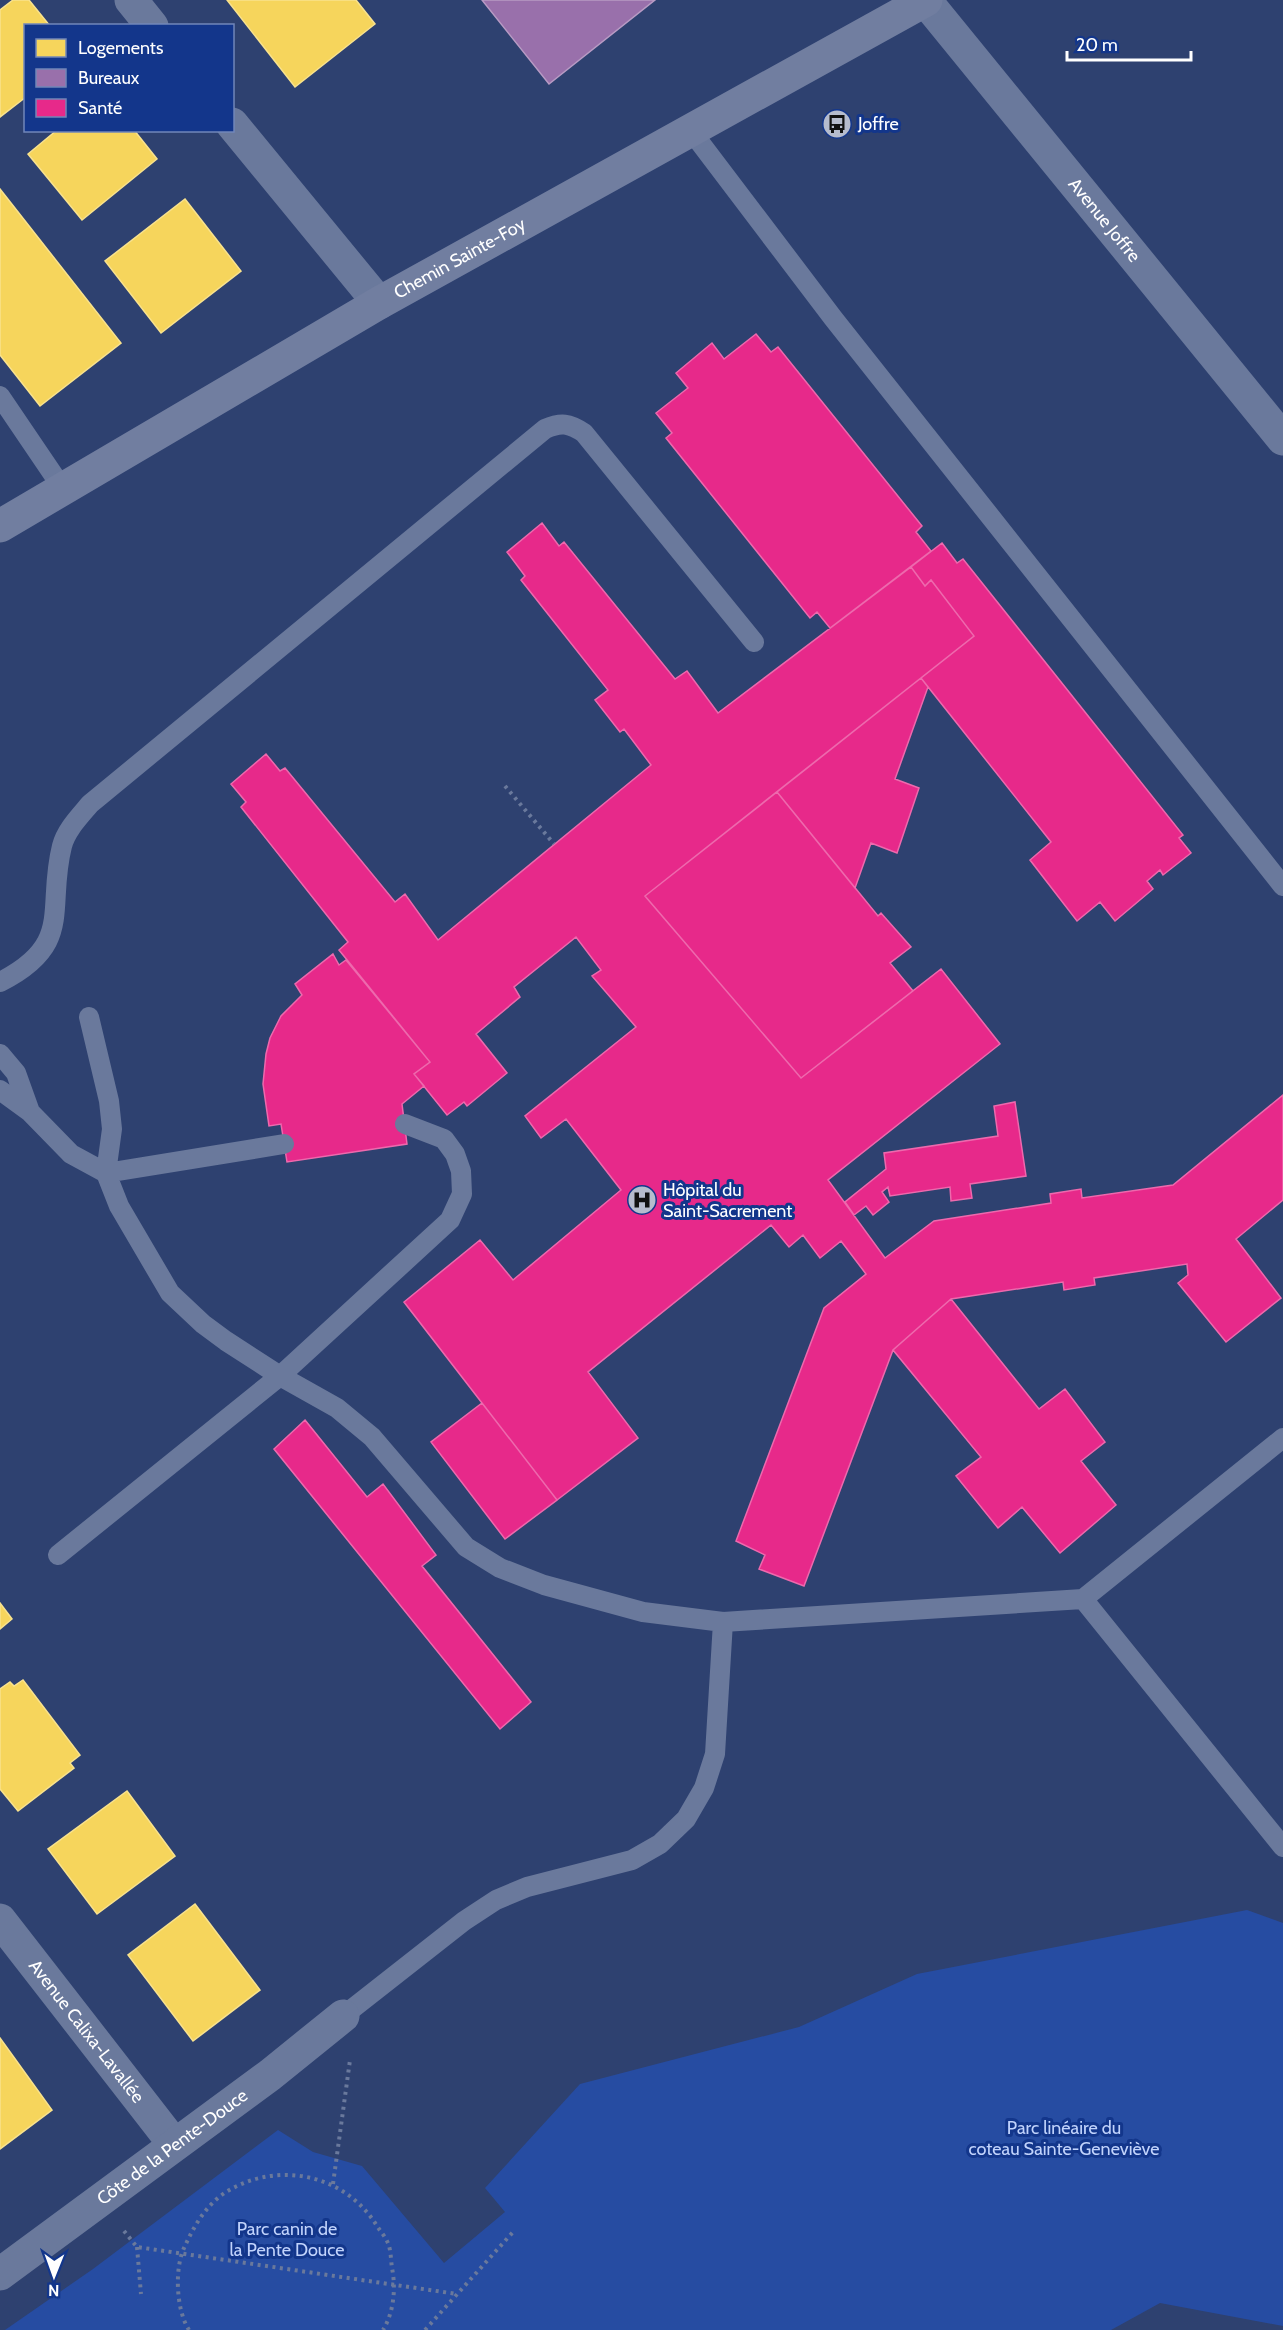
<svg xmlns="http://www.w3.org/2000/svg" width="1283" height="2330" viewBox="0 0 1283 2330" font-family="Cabin,sans-serif">
	<rect width="100%" height="100%" fill="#2e4170"/>
	<path fill="#264ca2" d="M1247 1910 1283 1923V2326L1160 2303 1111 2330H5L93 2269 278 2130 313 2152 362 2166 444 2263 505 2212 485 2188 580 2084 799 2027 917 1974Z"/>
	<path fill="#f6d55c" stroke="#f9e28d" stroke-width="1.5" d="M13 0H29L50 26H26V97L0 117V10Z
		M227 0H356L375 24 295 87Z
		M57 130H134L157 159 82 220 28 154Z
		M0 189 121 343 40 406 0 355Z
		M185 199 241 271 161 333 105 261Z
		M0 1603 12 1619 0 1629Z
		M23 1680 80 1755 70 1763 74 1768 18 1811 0 1789V1689L10 1682 14 1686Z
		M127 1791 175 1856 97 1914 48 1849Z
		M195 1904 260 1990 193 2041 128 1955Z
		M0 2038 52 2110 0 2149Z"/>
	<path fill="#9970ab" stroke="#b89bc4" stroke-width="1.5" d="M482 0H655L549 84Z"/>
	<path fill="#e7298a" stroke="#ee69ad" stroke-width="1.5" d="M756 334 771 352 778 347 922 526 916 532 931 551 830 628 817 612 810 618 666 438 672 433 656 413 688 388 676 373 712 343 724 359Z
		M542 523 559 546 564 542 675 679 687 671 718 713 911 567 925 586 931 580 974 636 645 896 801 1078 941 969 1000 1044 828 1180 885 1258 934 1221 1051 1203 1050 1194 1081 1189 1082 1198 1173 1185 1283 1095V1200L1236 1239 1281 1298 1226 1342 1178 1283 1188 1275 1187 1264 1094 1278 1095 1285 1064 1290 1063 1282 951 1299 893 1350 804 1586 759 1569 765 1555 736 1541 824 1308 866 1274 841 1241 820 1258 803 1235 789 1247 771 1225 588 1372 638 1438 557 1500 404 1302 480 1240 513 1280 621 1190 566 1119 541 1138 525 1116 636 1027 592 976 601 970 576 937 514 987 520 997 476 1034 507 1073 467 1106 464 1102 447 1115 414 1074 430 1062 339 950 348 942 241 807 246 802 231 784 266 754 280 771 285 768 395 902 405 894 438 940 651 765 624 729 620 732 595 700 608 690 521 580 525 576 507 552Z
		M942 543 957 563 963 559 1183 835 1179 838 1191 853 1163 875 1160 870 1147 881 1153 889 1115 921 1100 902 1077 921 1030 860 1051 842 921 678 974 636 931 580 925 586 911 567Z
		M921 678 928 687 895 779 919 788 897 853 871 843 855 888 777 792Z
		M777 792 878 916 881 913 911 947 890 963 913 991 801 1078 645 896Z
		M333 954 339 965 346 960 430 1062 414 1074 424 1086 402 1104 407 1144 287 1162 281 1124 269 1126 263 1084 266 1054 270 1038 281 1016 302 995 295 984Z
		M1015 1102 1026 1176 970 1184 972 1198 951 1201 950 1187 890 1196 888 1187 882 1192 889 1202 873 1215 866 1206 854 1215 845 1202 886 1169 884 1153 998 1136 994 1106Z
		M951 1299 1039 1409 1065 1389 1105 1442 1081 1461 1116 1505 1060 1553 1022 1507 998 1528 956 1476 981 1457 893 1350Z
		M482 1403 557 1500 505 1539 431 1442Z
		M305 1420 367 1497 383 1484 436 1555 422 1566 531 1702 500 1729 274 1449Z"/>
	<g fill="none" stroke-linecap="round" stroke-linejoin="round">
		<path stroke="#6a799c" stroke-width="4" stroke-dasharray="3 4.5" stroke-linecap="butt" d="M505 786 554 844
			M333 2184 350 2060
			M124 2231 137 2247 457 2294
			M137 2247 141 2294
			M189 2330C176 2310 174 2267 185 2246 194 2226 206 2205 226 2192 278 2160 345 2174 377 2226 381 2232 387 2239 389 2246 391 2253 391 2261 392 2268 396 2288 394 2312 383 2330
			M425 2330 513 2232"/>
		<path stroke="#6a799c" stroke-width="20" d="M692 132 833 318 1283 886
			M0 396 63 489
			M0 982C75 944 46 909 62 846 66 830 80 816 90 804L545 429C561 422 569 423 584 433L754 642
			M89 1017 109 1101 112 1129 106 1173 284 1144
			M0 1054 16 1073 30 1112
			M0 1090 30 1112 71 1154 106 1173 119 1206 170 1293 203 1324 226 1341 280 1376 337 1408 372 1437 466 1547 500 1568 544 1585 643 1612 723 1622 1083 1599 1283 1438
			M58 1555 280 1376 450 1220 462 1194 461 1171 455 1154 444 1139 405 1124
			M1083 1599 1283 1847
			M343 2016 464 1921 496 1900 527 1887 632 1860 660 1844 686 1819 704 1788 715 1754 723 1622"/>
		<g stroke="#6a799c" stroke-width="33">
			<path d="M131 0 152 26"/>
			<path id="s1" d="M925 0 1283 439"/>
			<path d="M232 124 379 303"/>
			<path id="s2" d="M0 1920 174 2144"/>
			<path id="s3" d="M0 2274 270 2075 343 2016"/>
		</g>
		<path stroke="#717ea0" stroke-width="33" id="s4" d="M0 526 379 303 926 0"/>
	</g>
	<defs>
		<g id="bus-disc" transform="scale(1.5)"><circle r="9.5" fill="#b6bccd" stroke="#13368b"/><path d="M-5-6H5V4H4V6H2V4H-2V6H-4V4H-5ZM-3.5-4V0h7V-4ZM-3.5 1.2v1.5H-2V1.2ZM2 1.2v1.5H3.5V1.2Z" fill="#111"/></g>
		<g id="hospital-disc" transform="scale(1.5)"><circle r="9.5" fill="#b6bccd" stroke="#13368b"/><path d="M-5-5h3v3.5h4V-5h3V5h-3V1.5h-4V5h-3Z" fill="#111"/></g>
	</defs>
	<g fill-rule="evenodd">
		<use href="#bus-disc" x="837" y="124"/>
		<use href="#hospital-disc" x="642" y="1200"/>
	</g>
	<g text-anchor="middle" dominant-baseline="central" stroke-width="6" stroke-linejoin="round" paint-order="stroke">
		<g font-size="18" fill="#fff" stroke="#13368b" text-anchor="start">
			<text x="858" y="124">Joffre</text>
			<text x="663" y="1190">Hôpital du<tspan x="663" dy="21">Saint-Sacrement</tspan></text>
		</g>
		<g font-size="18" fill="#fff" stroke="#13368b">
			<text stroke="none"><textPath href="#s1" startOffset="284">Avenue Joffre</textPath></text>
			<text stroke="none"><textPath href="#s4" startOffset="532">Chemin Sainte-Foy</textPath></text>
			<text stroke="none"><textPath href="#s2" startOffset="141">Avenue Calixa-Lavallée</textPath></text>
			<text stroke="none"><textPath href="#s3" startOffset="214">Côte de la Pente-Douce</textPath></text>
		</g>
		<g font-size="18" fill="#c1d3fc" stroke="#13368b">
			<text x="1064" y="2128">Parc linéaire du<tspan x="1064" dy="21">coteau Sainte-Geneviève</tspan></text>
			<text x="287" y="2229">Parc canin de<tspan x="287" dy="21">la Pente Douce</tspan></text>
		</g>
	</g>
	<rect x="24" y="24" width="210" height="108" fill="#13368b" stroke="#7186b9" stroke-width="1.5"/>
	<rect x="36" y="39" width="30" height="18" fill="#f6d55c" stroke="#7186b9" stroke-width="1.5"/>
	<text x="78" y="54" font-size="18" fill="#ffffff">Logements</text>
	<rect x="36" y="69" width="30" height="18" fill="#9970ab" stroke="#7186b9" stroke-width="1.5"/>
	<text x="78" y="84" font-size="18" fill="#ffffff">Bureaux</text>
	<rect x="36" y="99" width="30" height="18" fill="#e7298a" stroke="#7186b9" stroke-width="1.5"/>
	<text x="78" y="114" font-size="18" fill="#ffffff">Santé</text>
	<g transform="translate(54 2276) rotate(181)" stroke="#13368b" stroke-width="4.5" paint-order="stroke">
	<path d="M0-4.5L10 22L0 15L-10 22Z" fill="#ffffff"/>
	<text y="-9" font-size="16" font-weight="bold" text-anchor="middle" fill="#ffffff">N</text>
	</g>
	<path d="M1067 51v9h124v-9" fill="none" stroke="#ffffff" stroke-width="3"/>
	<text x="1076" y="51" font-size="18" fill="#ffffff" stroke="#13368b" stroke-width="4.5" paint-order="stroke">20 m</text>
</svg>
